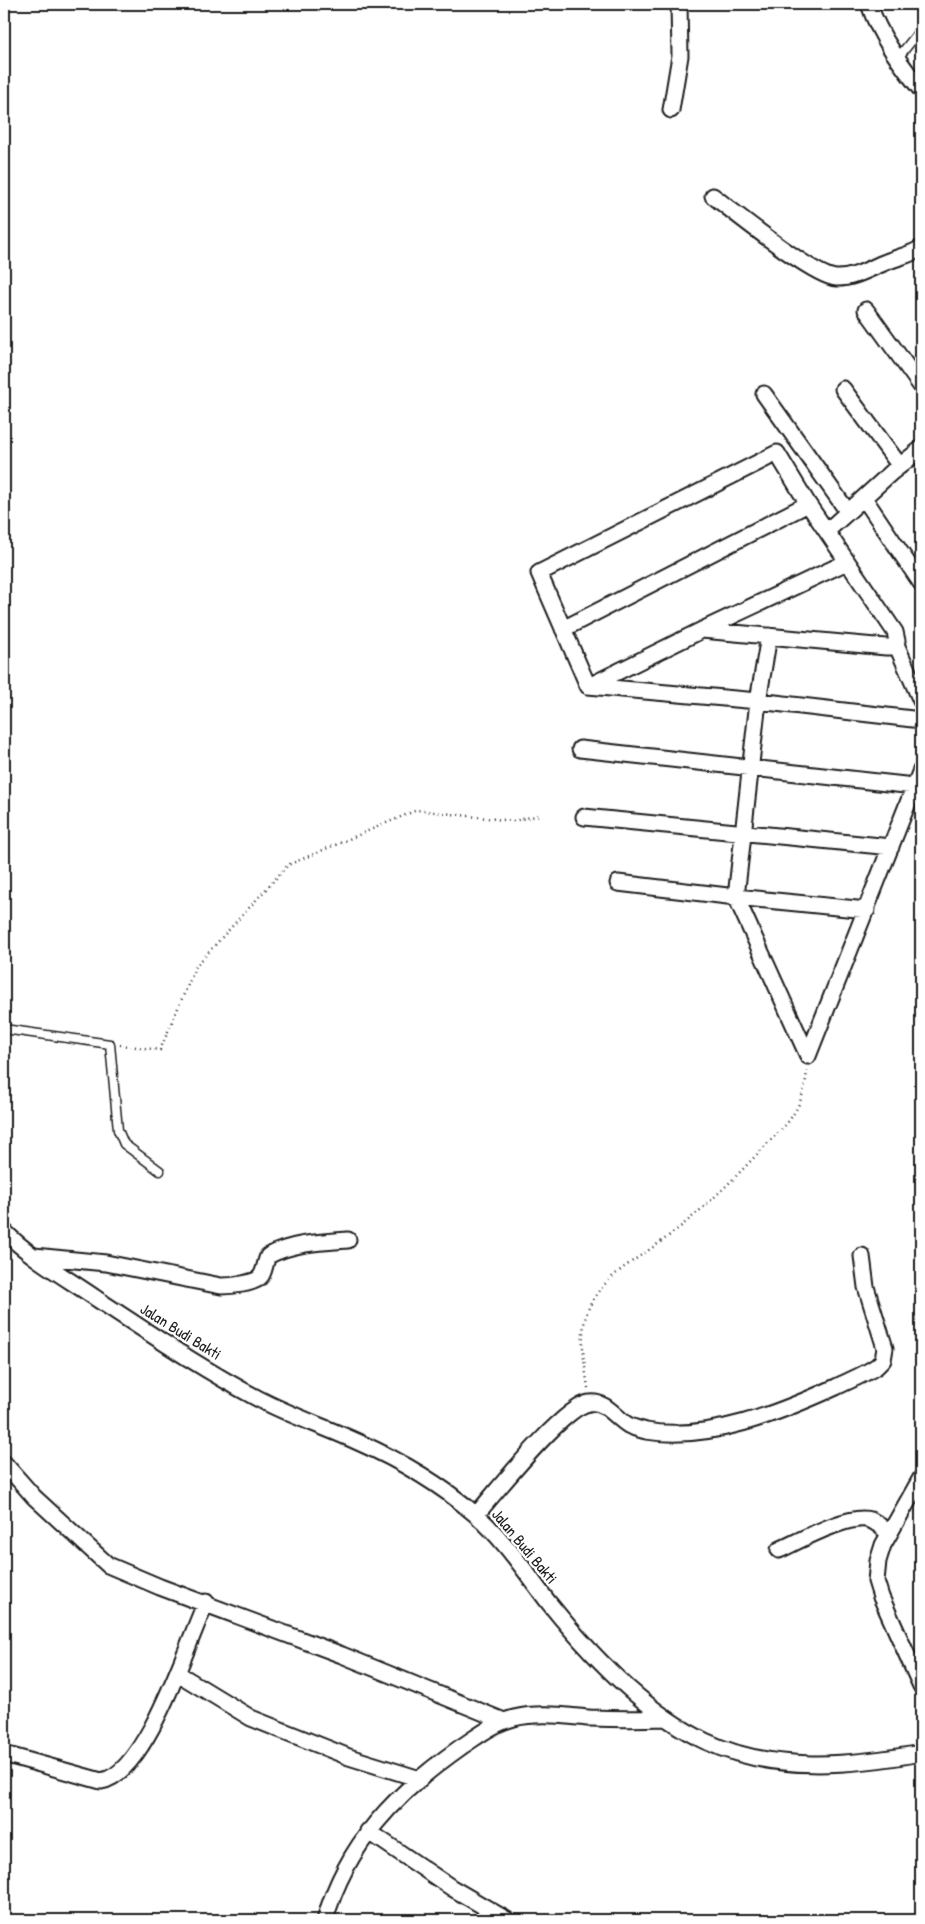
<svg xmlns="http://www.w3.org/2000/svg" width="925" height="1924" viewBox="0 0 925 1924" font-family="'Patrick Hand',sans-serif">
	<rect width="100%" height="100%" fill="#fff"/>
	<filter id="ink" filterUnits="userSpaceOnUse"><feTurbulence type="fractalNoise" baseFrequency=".02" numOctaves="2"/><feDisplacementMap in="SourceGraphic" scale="10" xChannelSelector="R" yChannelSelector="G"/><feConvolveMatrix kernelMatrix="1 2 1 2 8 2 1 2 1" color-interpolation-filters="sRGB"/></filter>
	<g filter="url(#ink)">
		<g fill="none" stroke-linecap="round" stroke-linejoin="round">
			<g stroke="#1c1c1c" stroke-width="11">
				<path id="service" d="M897 59 921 29
					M4 1029 110 1044 118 1130 124 1144 160 1171"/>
			</g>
			<g stroke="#1c1c1c" stroke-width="19">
				<path id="minor" d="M869 4C880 37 900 63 921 90
					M671 110 680 56 679 4
					M713 196C734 212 814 277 836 278 853 279 870 268 886 262 898 257 911 255 921 248
					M866 310 921 386
					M843 389 900 466
					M764 394 848 512
					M864 498 921 583
					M827 531 892 472 921 449
					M563 629 808 504
					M769 636 758 701 736 897 808 1056
					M896 644 921 701
					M588 686 539 573 777 453 808 504 895 632 897 641 893 647H886L702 630
					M588 686 758 701 921 720
					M589 686 702 630 847 562
					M580 749 914 786
					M584 817 891 847
					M618 883 736 897 867 910
					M808 1056 921 770
					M4 1231C31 1258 65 1277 97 1299 149 1333 202 1369 257 1398 289 1415 325 1427 358 1442 399 1460 440 1484 475 1514 504 1539 526 1573 549 1603 590 1654 644 1712 705 1741 772 1773 850 1766 921 1753
					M34 1256 106 1263 221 1286C230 1286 256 1284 261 1276 265 1270 265 1262 268 1256 292 1243 321 1242 348 1240
					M4 1463 34 1497 108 1565 160 1587 342 1655 504 1721
					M921 1478 883 1545 878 1561 876 1581 881 1597 921 1686
					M476 1515C496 1492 563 1407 589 1403 605 1400 616 1418 628 1425 633 1428 640 1429 646 1431 708 1442 781 1412 836 1387 850 1380 864 1375 877 1366L883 1360 885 1348 866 1287 862 1256
					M779 1550C799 1541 850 1513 870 1520 877 1522 883 1529 889 1533
					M177 1673 251 1718 349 1757 420 1779
					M4 1754 101 1781C146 1775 188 1641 206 1602
					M368 1831 452 1888 507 1920
					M325 1920C346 1844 397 1792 461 1747 478 1736 494 1723 514 1718 539 1712 565 1716 590 1718 616 1719 641 1719 666 1718"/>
			</g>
			<path stroke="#1c1c1c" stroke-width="2.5" stroke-dasharray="1 4" stroke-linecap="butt" d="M120 1045 160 1050 196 966 288 865 417 810 513 821 540 815
				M588 1388C585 1365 579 1339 586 1316 597 1278 637 1260 666 1238 702 1211 733 1180 764 1147 774 1136 787 1126 794 1113 802 1101 806 1084 807 1070"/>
			<use href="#service" stroke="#fff" stroke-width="8"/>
			<use href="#minor" stroke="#fff" stroke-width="15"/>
		</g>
	</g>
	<g text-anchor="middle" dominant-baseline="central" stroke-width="4.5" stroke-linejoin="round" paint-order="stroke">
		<g font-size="16" fill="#1c1c1c" stroke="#fff">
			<text transform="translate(181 1331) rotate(32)">Jalan Budi Bakti</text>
			<text transform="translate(525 1546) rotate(50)">Jalan Budi Bakti</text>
		</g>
	</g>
	<rect width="925" height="1924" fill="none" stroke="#fff" stroke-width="20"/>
	<rect x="10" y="10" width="905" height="1904" fill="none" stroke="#1c1c1c" stroke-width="2" filter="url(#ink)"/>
</svg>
